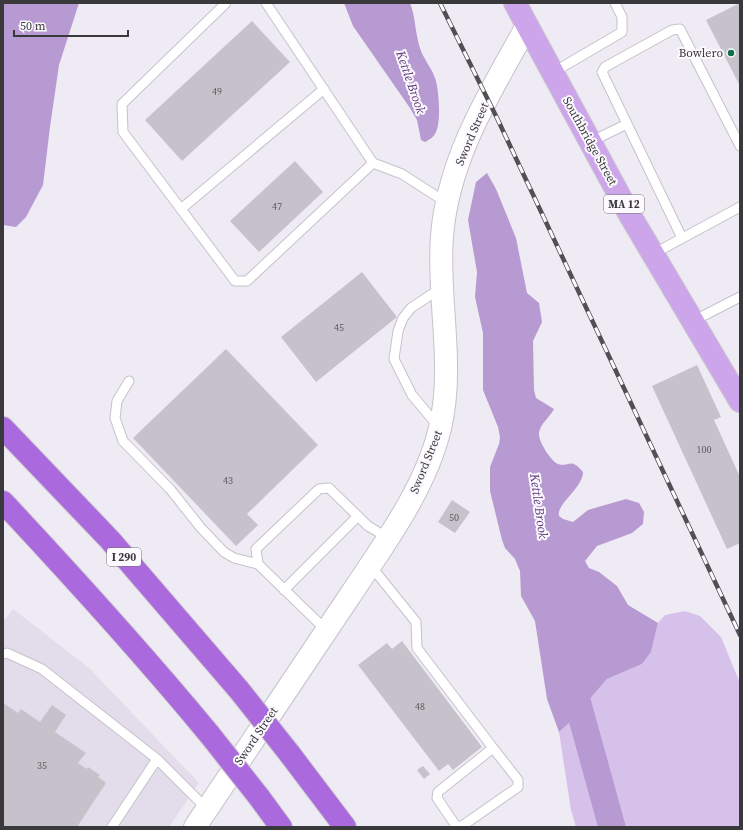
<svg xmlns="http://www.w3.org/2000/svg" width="743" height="830" viewBox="0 0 743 830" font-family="'Source Serif 4',serif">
	<rect width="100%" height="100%" fill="#efebf4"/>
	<path fill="#e3dceb" d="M13 609 89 668 199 783 169 827H3V622Z"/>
	<path fill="#d6c1eb" d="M685 611 700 616 721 637 740 683V827H576L571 810 559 732 569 723 607 679 642 664 651 652 658 623 665 615Z"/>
	<path fill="#b69ad1" d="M3 3H79L59 65 50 127 43 185 26 217 16 227 3 225Z
		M344 3H410C416 18 415 35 421 51 425 61 433 70 436 81 439 93 441 122 436 132 434 137 429 140 425 142L421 140 417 120 410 108 353 26Z
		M487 173 496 189 516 238 527 293 539 303 542 322 533 341 534 390 536 398 554 409C550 417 540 424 539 433 538 441 551 461 558 464 569 468 570 456 583 472 583 488 556 504 559 516L563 519 573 522 588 510 605 505 626 499 639 503 644 512 643 524 632 533 597 546 585 561 589 568 599 572 617 586 628 605 658 623 651 652 642 664 607 679 569 723 559 732 547 699 535 621 521 596 520 571 515 559 505 548 502 540 490 491V467L499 444 500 437 498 427 483 390V333L475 297 477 272 468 220 476 182Z"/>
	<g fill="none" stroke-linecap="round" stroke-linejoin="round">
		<path stroke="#b69ad1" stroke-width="27" d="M570 675 612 827"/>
	</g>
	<path fill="#c6c2cb" d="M740 3V86L706 20Z
		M252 21 290 62 182 161 145 120Z
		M295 161 323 192 259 252 230 221Z
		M362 272 397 317 316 382 281 337Z
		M226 349 318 445 247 514 258 525 236 546 133 438Z
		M697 365 721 417 714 420 740 477V543L727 549 652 386Z
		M452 500 470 512 455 533 438 522Z
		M402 641 482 747 453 770 448 764 439 771 358 665 387 643 392 649Z
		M3 703 18 713 21 709 40 722 52 705 66 715 55 732 86 753 78 763 87 769 88 767 100 775 98 777 106 783 77 827H3Z
		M423 766 430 774 424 779 417 770Z"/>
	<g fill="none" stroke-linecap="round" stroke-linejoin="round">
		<g stroke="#c6c2cb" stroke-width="11">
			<path id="service" d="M226 3 122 104 123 132 235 281H247L373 163
				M266 3 373 163 402 174 447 203
				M552 73 622 32V17L615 3
				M590 142 627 124
				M181 209 324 89
				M682 238 602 72 605 67 672 30 680 29 740 146
				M653 254 740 207
				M693 321 740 297
				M129 381 117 401 115 418 123 441 170 489 201 528 224 552 234 558 258 564
				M438 426 412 395 394 359 398 331 403 318 411 308 441 288
				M370 565 416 622 417 648 493 748 438 792 437 798 456 826H462L518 787V780L493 748
				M284 590 358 516
				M327 631 258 564 256 549 319 489 329 488 368 526 388 538
				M3 654 7 653 42 669 157 759 207 809
				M112 827 157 759"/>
		</g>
		<g stroke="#c6c2cb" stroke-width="24">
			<path id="tertiary" d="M195 827C246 750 298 674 349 597 383 546 426 488 440 428 455 365 437 299 442 236 448 159 490 92 527 26"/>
		</g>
		<g stroke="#cccbcc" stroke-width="24">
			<path id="primary" d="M515 3 631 217 740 401"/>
		</g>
		<g stroke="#cccbcc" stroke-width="24">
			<path id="motorway" d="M3 428 110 540 239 690
				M3 502C74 578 144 655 210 735
				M289 753 345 827
				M259 797 281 827"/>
		</g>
		<use href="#service" stroke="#fff" stroke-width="9"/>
		<use href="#tertiary" stroke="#fff" stroke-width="22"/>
		<use href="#primary" stroke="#cca5eb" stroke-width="22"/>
		<use href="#motorway" stroke="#aa69dd" stroke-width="22"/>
		<g stroke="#514f53" stroke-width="4.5">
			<path id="rail" d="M440 3 497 118 740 635"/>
		</g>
		<use href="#rail" stroke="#fcf9ff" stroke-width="3" stroke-dasharray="9" stroke-linecap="butt"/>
		<g stroke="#cccbcc" stroke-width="24" stroke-linecap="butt">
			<path id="motorway-bridge" d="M239 690 289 753
				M210 735 259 797"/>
		</g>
		<use href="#motorway-bridge" stroke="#aa69dd" stroke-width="22"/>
	</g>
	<circle fill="#0f7046" stroke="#fcf9ff" stroke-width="1.5" cx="731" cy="53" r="4"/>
	<g text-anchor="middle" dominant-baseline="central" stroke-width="4" stroke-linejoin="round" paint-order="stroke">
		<g font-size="10" fill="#5c5a5f">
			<text x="217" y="91">49</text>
			<text x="277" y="206">47</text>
			<text x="339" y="327">45</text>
			<text x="704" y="449">100</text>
			<text x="228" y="480">43</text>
			<text x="454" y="517">50</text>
			<text x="420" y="706">48</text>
			<text x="42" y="765">35</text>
		</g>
		<g fill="#fcf9ff" stroke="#747276" stroke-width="1">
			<rect x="604" y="195" width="40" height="18" rx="3"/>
			<rect x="107" y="548" width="34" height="18" rx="3"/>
		</g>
		<g font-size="11" font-weight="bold" fill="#39383b">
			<text x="624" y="204">MA 12</text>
			<text x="124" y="557">I 290</text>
		</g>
		<g font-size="12" fill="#39383b" stroke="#fcf9ff" text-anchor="end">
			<text x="723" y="53">Bowlero</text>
		</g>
		<g font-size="12" fill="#39383b" stroke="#fcf9ff">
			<text transform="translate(472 134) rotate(-67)">Sword Street</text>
			<text transform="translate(590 141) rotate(61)">Southbridge Street</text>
			<text transform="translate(426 462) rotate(-68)">Sword Street</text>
			<text transform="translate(256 736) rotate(-56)">Sword Street</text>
		</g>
		<g font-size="13" font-style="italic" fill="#5b3679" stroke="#fcf9ff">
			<text transform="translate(411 82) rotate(71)">Kettle Brook</text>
			<text transform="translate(539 506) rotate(82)">Kettle Brook</text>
		</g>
	</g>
	<rect width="743" height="830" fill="none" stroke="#39383b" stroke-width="8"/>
	<path d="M14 30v6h114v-6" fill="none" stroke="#39383b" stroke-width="2"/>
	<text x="20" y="30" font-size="12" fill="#39383b" stroke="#fcf9ff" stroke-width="3" paint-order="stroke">50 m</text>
</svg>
